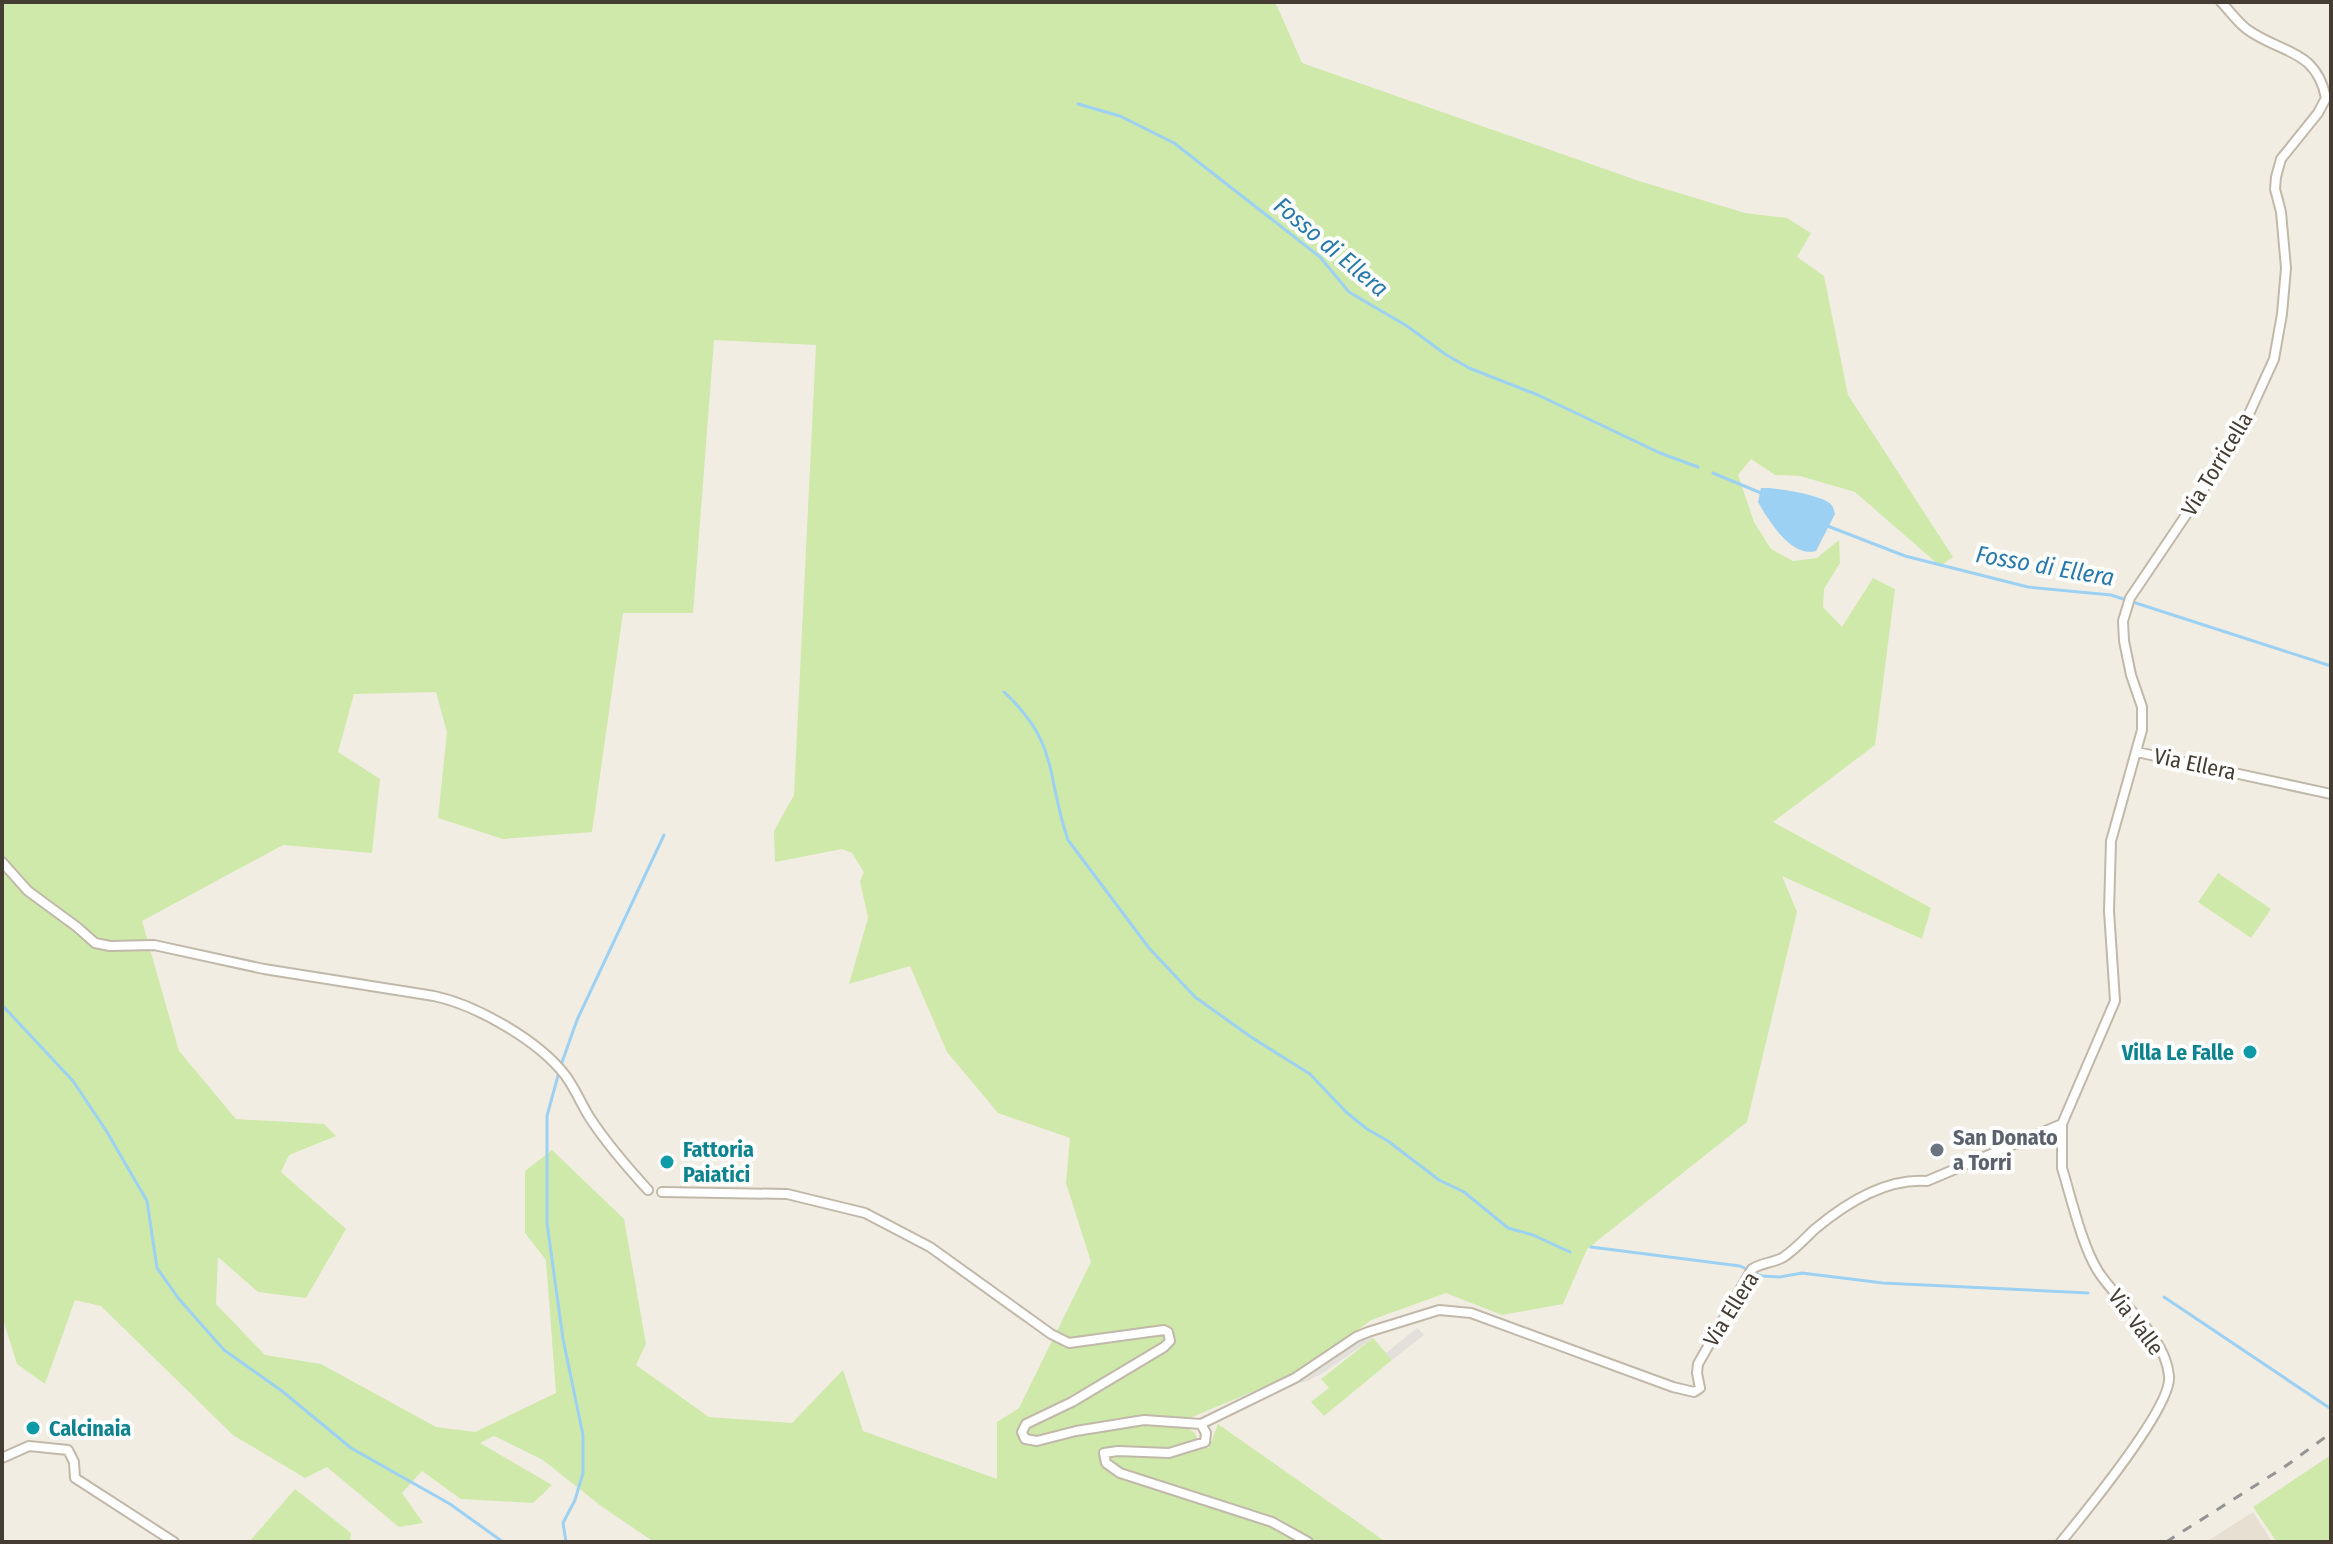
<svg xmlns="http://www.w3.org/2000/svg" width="2333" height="1544" viewBox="0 0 2333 1544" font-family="'Fira Sans Condensed',sans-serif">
	<rect width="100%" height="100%" fill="#f2ede3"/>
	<path fill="#e7dfd1" d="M2253 1512 2272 1542H2206Z"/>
	<path fill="#cee9a9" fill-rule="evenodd" d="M2 2H1273L1277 6 1302 63 1639 181 1745 213 1787 218 1811 233 1797 257 1824 276 1848 395 1953 557 1940 566 1855 492 1800 476 1775 475 1751 459 1738 475 1754 522 1771 549 1793 561 1817 558 1839 540 1840 563 1824 589 1823 607 1842 627 1873 578 1895 589 1875 745 1773 822 1931 908 1922 939 1782 876 1797 912 1747 1122 1587 1249 1563 1304 1502 1315 1446 1293 1371 1320 1305 1370 1187 1419 1184 1426 1195 1433 1200 1447 1209 1448 1218 1424 1386 1542H654L601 1506 543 1460 494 1436 480 1443 552 1485 533 1503 461 1499 422 1471 402 1493 423 1523 399 1527 327 1467 305 1478 233 1435 101 1306 75 1300 45 1384 17 1364 2 1316ZM714 340 816 345 794 795 774 831 775 862 842 849 852 853 864 872 860 881 868 918 849 984 910 966 947 1052 998 1113 1070 1138 1066 1183 1091 1262 1019 1408 997 1422V1479L863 1431 843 1370 792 1423 709 1417 636 1365 646 1344 624 1219 552 1150 525 1171V1233L546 1260 556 1393 475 1432 436 1427 321 1364 265 1355 216 1304 218 1257 258 1292 306 1298 346 1229 281 1172 289 1155 336 1136 324 1124 236 1119 179 1051 142 921 283 845 372 853 380 779 338 752 354 694 436 692 447 732 438 818 503 839 592 832 623 613H693Z
		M2218 873 2271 909 2251 938 2198 902Z
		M1373 1338 1392 1360 1324 1416 1311 1402 1329 1388 1321 1379Z
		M2331 1455V1542H2277L2253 1507Z
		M295 1489 351 1533 350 1542H249Z"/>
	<path fill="#e3e0dc" d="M1417 1328 1424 1335 1392 1360 1386 1353Z
		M1370 1335 1373 1338 1326 1371 1308 1381 1299 1383 1296 1380 1322 1367 1357 1340Z"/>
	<path fill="#9cd1f3" d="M1761 488C1775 487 1818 495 1828 502 1834 506 1833 508 1835 514L1816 551C1791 558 1769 521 1758 502Z"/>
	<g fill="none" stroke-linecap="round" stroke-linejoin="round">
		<path stroke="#9cd1f3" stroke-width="3" d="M1078 104 1120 116 1174 143 1320 257 1349 292 1407 326 1445 354 1469 368 1538 395 1660 453 1698 467
			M1713 473 1761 493
			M1825 525 1905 556 2028 587 2111 595 2331 666
			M1004 692C1060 744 1046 777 1068 840L1149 948 1195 997 1251 1037 1310 1074 1346 1112 1367 1129 1388 1141 1439 1180 1464 1192 1508 1228 1533 1235 1570 1252
			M2 1005 73 1081 107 1132 147 1201 157 1268 179 1299 224 1350 282 1391 351 1448 450 1504 503 1542
			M561 1065 577 1020 664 835
			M559 1072 547 1116V1223L563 1339 583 1435V1473L575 1500 563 1523 566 1542
			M1591 1247 1740 1266 1762 1276 1780 1277 1802 1273 1883 1283 2088 1293
			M2164 1297 2331 1409"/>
		<g stroke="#c1b8a9" stroke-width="12">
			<path id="minor" d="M2137 752 2331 794
				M2 862 28 891 77 927 95 943 110 946 154 945 264 969 434 996C476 1005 538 1040 565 1075 575 1088 581 1104 590 1118 607 1144 627 1167 648 1190
				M662 1192 787 1194 865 1213 930 1247 1051 1334 1069 1343 1164 1330 1168 1332 1170 1341 1164 1347 1072 1402 1026 1424 1022 1432 1025 1439 1037 1441 1076 1431 1144 1420 1201 1424
				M1201 1424 1295 1378 1356 1337 1368 1332 1439 1310 1471 1313 1673 1387 1694 1392 1700 1388 1697 1373 1698 1364 1752 1269C1761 1263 1772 1263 1782 1258 1794 1251 1805 1238 1815 1229 1846 1203 1886 1178 1927 1181L2062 1124
				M1201 1424 1206 1433 1205 1442 1169 1453 1118 1451 1104 1453 1106 1463 1120 1473 1272 1522 1308 1542
				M2 1458 29 1446 68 1450 74 1462 75 1478 174 1542
				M2061 1542C2083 1515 2173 1406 2169 1376 2165 1333 2119 1305 2098 1271 2082 1246 2071 1197 2062 1168V1124L2115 1001 2109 911 2111 841 2142 730V707L2131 675 2124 641 2123 621 2130 598 2238 438 2274 359 2282 314 2286 268 2281 212 2275 189 2276 177 2281 159 2318 113 2326 98C2316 49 2282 54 2248 30 2238 23 2230 11 2221 2"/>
		</g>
		<use href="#minor" stroke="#fff" stroke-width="8"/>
		<path stroke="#949494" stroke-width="3" stroke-dasharray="10 10" stroke-linecap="butt" d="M2166 1542 2283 1468 2331 1433"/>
	</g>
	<g fill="#0f9aa8" stroke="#fff" stroke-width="3">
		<circle cx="2250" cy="1052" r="8"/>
		<circle cx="667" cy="1162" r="8"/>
		<circle cx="33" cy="1428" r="8"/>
	</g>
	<circle fill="#6b7280" stroke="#fff" stroke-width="3" cx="1937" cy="1150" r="8"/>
	<g text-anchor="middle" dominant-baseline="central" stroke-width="8" stroke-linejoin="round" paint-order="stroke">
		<g font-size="22" fill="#453d33" stroke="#fff">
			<text transform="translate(2217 464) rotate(-59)">Via Torricella</text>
			<text transform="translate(2195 764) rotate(12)">Via Ellera</text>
			<text transform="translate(1731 1309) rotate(-58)">Via Ellera</text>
			<text transform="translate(2136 1322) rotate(53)">Via Valle</text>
		</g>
		<g font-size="22" font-weight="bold" fill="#0d838f" stroke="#fff" text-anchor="start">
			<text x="2234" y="1052" text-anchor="end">Villa Le Falle</text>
			<text x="683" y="1149">Fattoria<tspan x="683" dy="25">Paiatici</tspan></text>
			<text x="49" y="1428">Calcinaia</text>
		</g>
		<g font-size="22" font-weight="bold" fill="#5b616d" stroke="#fff" text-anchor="start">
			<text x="1953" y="1137">San Donato<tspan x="1953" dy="25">a Torri</tspan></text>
		</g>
		<g font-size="24" font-style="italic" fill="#2778ac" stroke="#fff">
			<text transform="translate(1331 247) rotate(40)">Fosso di Ellera</text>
			<text transform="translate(2045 566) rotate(10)">Fosso di Ellera</text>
		</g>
	</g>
	<rect width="2333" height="1544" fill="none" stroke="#453d33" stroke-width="8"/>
</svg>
